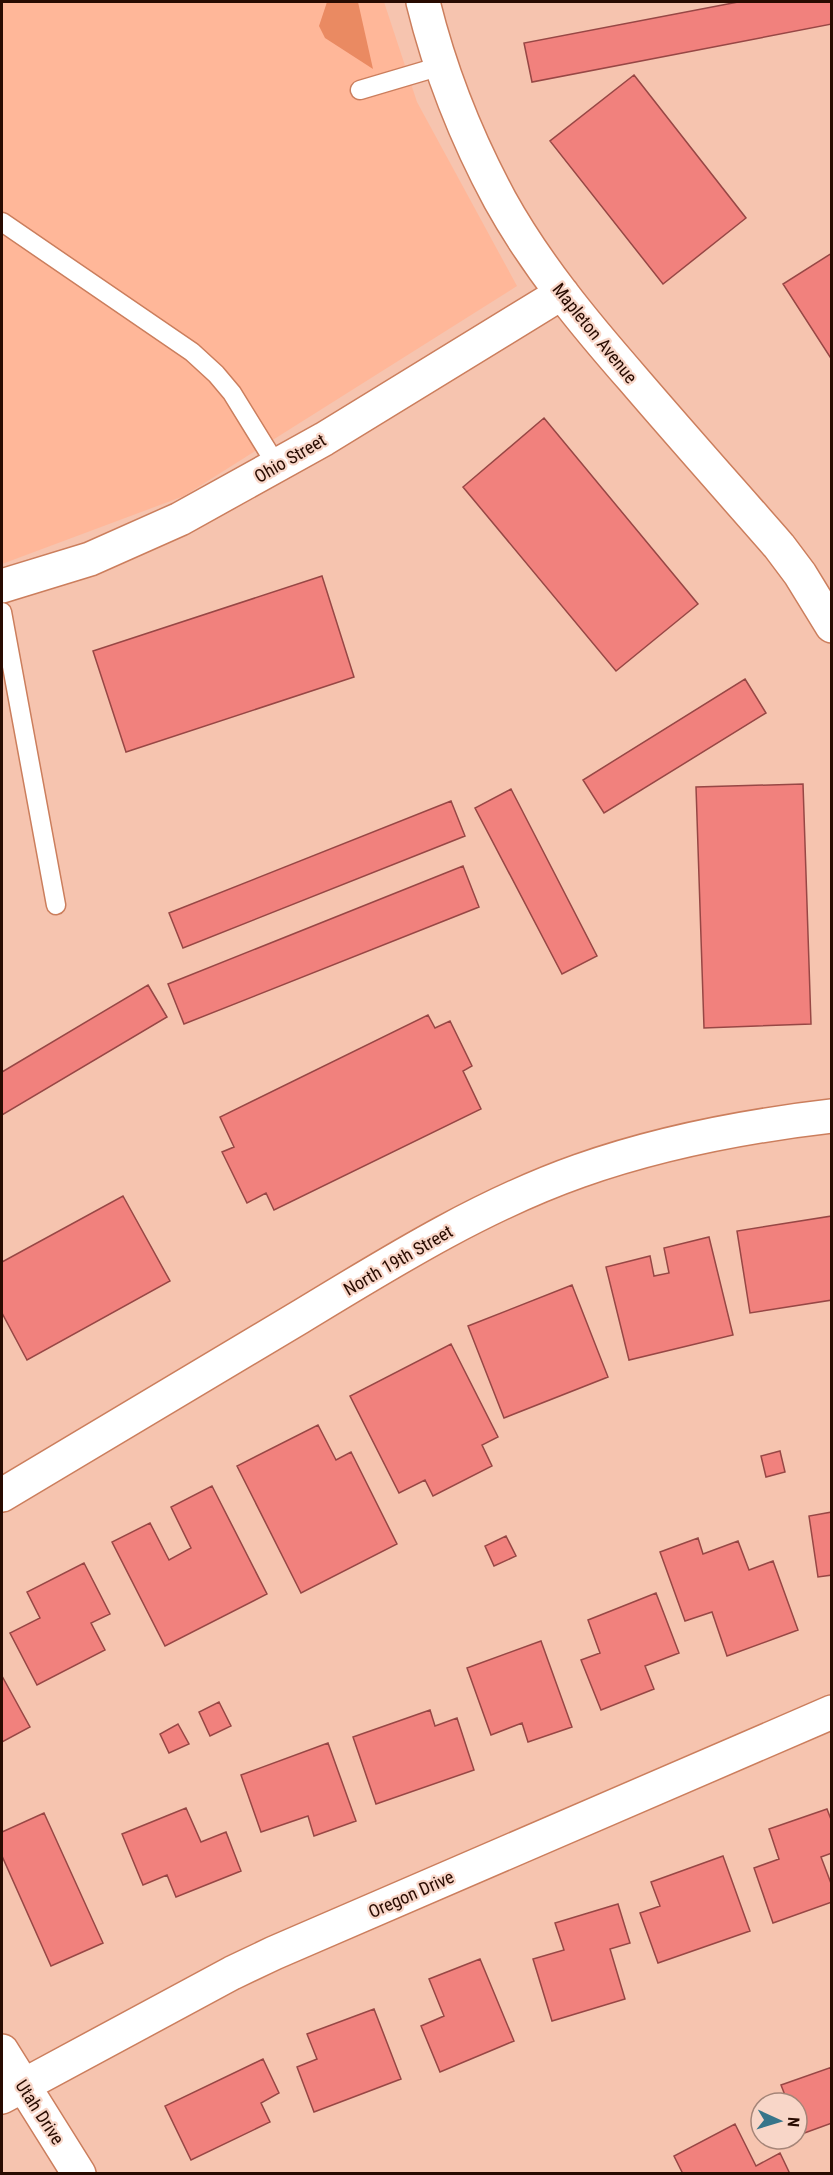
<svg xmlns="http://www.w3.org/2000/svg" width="833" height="2175" viewBox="0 0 833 2175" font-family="'Roboto Condensed',sans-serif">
	<rect width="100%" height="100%" fill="#f6c4af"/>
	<path fill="#ffb799" d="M2 2H384L417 102 517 286 184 496 2 564Z"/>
	<path fill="#ea8a62" d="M327 2H358L373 69 325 38 319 26Z"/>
	<path fill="#f1817d" stroke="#974745" stroke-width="1.5" d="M738 2H832V24L532 82 524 43Z
		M634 75 746 218 663 284 550 141Z
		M832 253V360L783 284Z
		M544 418 698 604 616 671 463 487Z
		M322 576 354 677 126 752 93 651Z
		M745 679 766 713 604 813 583 780Z
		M803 784 811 1024 704 1028 696 787Z
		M511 789 597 956 562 974 475 808Z
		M451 801 465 836 183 948 169 913Z
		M463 866 479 907 184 1024 168 984Z
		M148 985 167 1017 2 1115V1072Z
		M428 1015 435 1028 450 1021 472 1066 463 1071 481 1109 274 1210 266 1193 247 1203 222 1152 234 1147 220 1117Z
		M123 1196 170 1281 27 1360 2 1313V1262Z
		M832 1216V1300L750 1313 737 1231Z
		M709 1237 733 1335 629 1360 606 1267 650 1256 654 1276 669 1273 664 1248Z
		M572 1285 608 1377 504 1418 468 1326Z
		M451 1344 498 1437 482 1445 492 1466 433 1496 425 1480 399 1493 350 1396Z
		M318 1425 336 1460 351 1452 397 1544 301 1593 237 1466Z
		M780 1451 785 1472 766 1477 761 1456Z
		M212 1486 267 1594 165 1646 112 1542 150 1523 169 1560 191 1548 171 1507Z
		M832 1512V1575L818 1577 809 1516Z
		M506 1536 516 1556 494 1566 485 1546Z
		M698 1538 703 1554 738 1541 749 1570 773 1561 798 1630 727 1656 712 1612 685 1621 660 1552Z
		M84 1563 110 1614 91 1623 105 1650 37 1685 10 1633 40 1618 27 1592Z
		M656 1593 679 1653 645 1666 654 1689 601 1710 581 1660 600 1653 588 1620Z
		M541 1641 572 1727 528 1742 522 1723 491 1735 467 1668Z
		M2 1676 30 1727 2 1742Z
		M219 1702 231 1726 210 1736 199 1712Z
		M430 1710 435 1726 457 1718 474 1770 376 1804 353 1737Z
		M178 1724 189 1744 169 1753 160 1734Z
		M328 1743 356 1821 314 1836 308 1816 261 1832 241 1775Z
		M186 1808 201 1842 226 1832 241 1871 176 1897 167 1875 143 1885 122 1834Z
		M827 1809 832 1822V1853L821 1857 832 1886V1902L773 1923 754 1868 779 1859 769 1829Z
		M44 1813 103 1943 51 1966 2 1856V1832Z
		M723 1856 750 1931 658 1963 640 1913 660 1906 651 1882Z
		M618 1904 630 1943 610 1949 625 1999 552 2021 533 1959 564 1950 555 1923Z
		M480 1959 514 2041 440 2072 421 2026 444 2016 429 1979Z
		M374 2009 401 2079 314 2112 297 2067 317 2059 307 2034Z
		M263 2059 279 2093 261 2103 270 2122 191 2160 165 2106Z
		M832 2067V2123L799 2135 797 2128V2103H788L781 2085Z
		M735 2124 756 2166 780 2153 790 2174H683L674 2156Z"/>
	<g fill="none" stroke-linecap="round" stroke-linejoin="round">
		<g stroke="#cb7e5d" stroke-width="21">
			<path id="lane" d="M360 90 441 66
				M2 222 192 352 216 374 232 393 277 466
				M2 612 56 905"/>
		</g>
		<g stroke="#cb7e5d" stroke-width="36">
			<path id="street" d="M423 2C440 71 466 137 500 200 536 265 584 323 633 379 681 435 730 490 779 546L800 574 832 626
				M2 586 90 559 180 519 324 439 562 293
				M2 2051 79 2174
				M2 2097 232 1973 274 1953 832 1712"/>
		</g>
		<g stroke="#cb7e5d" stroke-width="36">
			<path id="secondary" d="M2 1495C101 1436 200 1377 300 1317 389 1263 480 1206 579 1171 661 1142 745 1126 832 1116"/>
		</g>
		<use href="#lane" stroke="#fff" stroke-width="18"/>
		<use href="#street" stroke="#fff" stroke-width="33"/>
		<use href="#secondary" stroke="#fff" stroke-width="33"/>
	</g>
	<g text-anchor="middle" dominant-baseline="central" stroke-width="4.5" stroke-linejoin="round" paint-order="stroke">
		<g font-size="18" fill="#280b01" stroke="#f8d6c8">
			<text transform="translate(595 333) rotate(51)">Mapleton Avenue</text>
			<text transform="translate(290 458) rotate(-30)">Ohio Street</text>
			<text transform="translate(398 1260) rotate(-30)">North 19th Street</text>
			<text transform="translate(411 1894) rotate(-24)">Oregon Drive</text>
			<text transform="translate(40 2112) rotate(57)">Utah Drive</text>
		</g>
	</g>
	<rect width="833" height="2175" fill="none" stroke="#280b01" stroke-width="6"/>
	<g transform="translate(779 2121) rotate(94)"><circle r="28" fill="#f8d6c8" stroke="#a58578" stroke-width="1.5"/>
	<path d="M0-4.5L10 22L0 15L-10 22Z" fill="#37758a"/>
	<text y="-9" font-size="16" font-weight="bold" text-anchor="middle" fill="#280b01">N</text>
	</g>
</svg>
